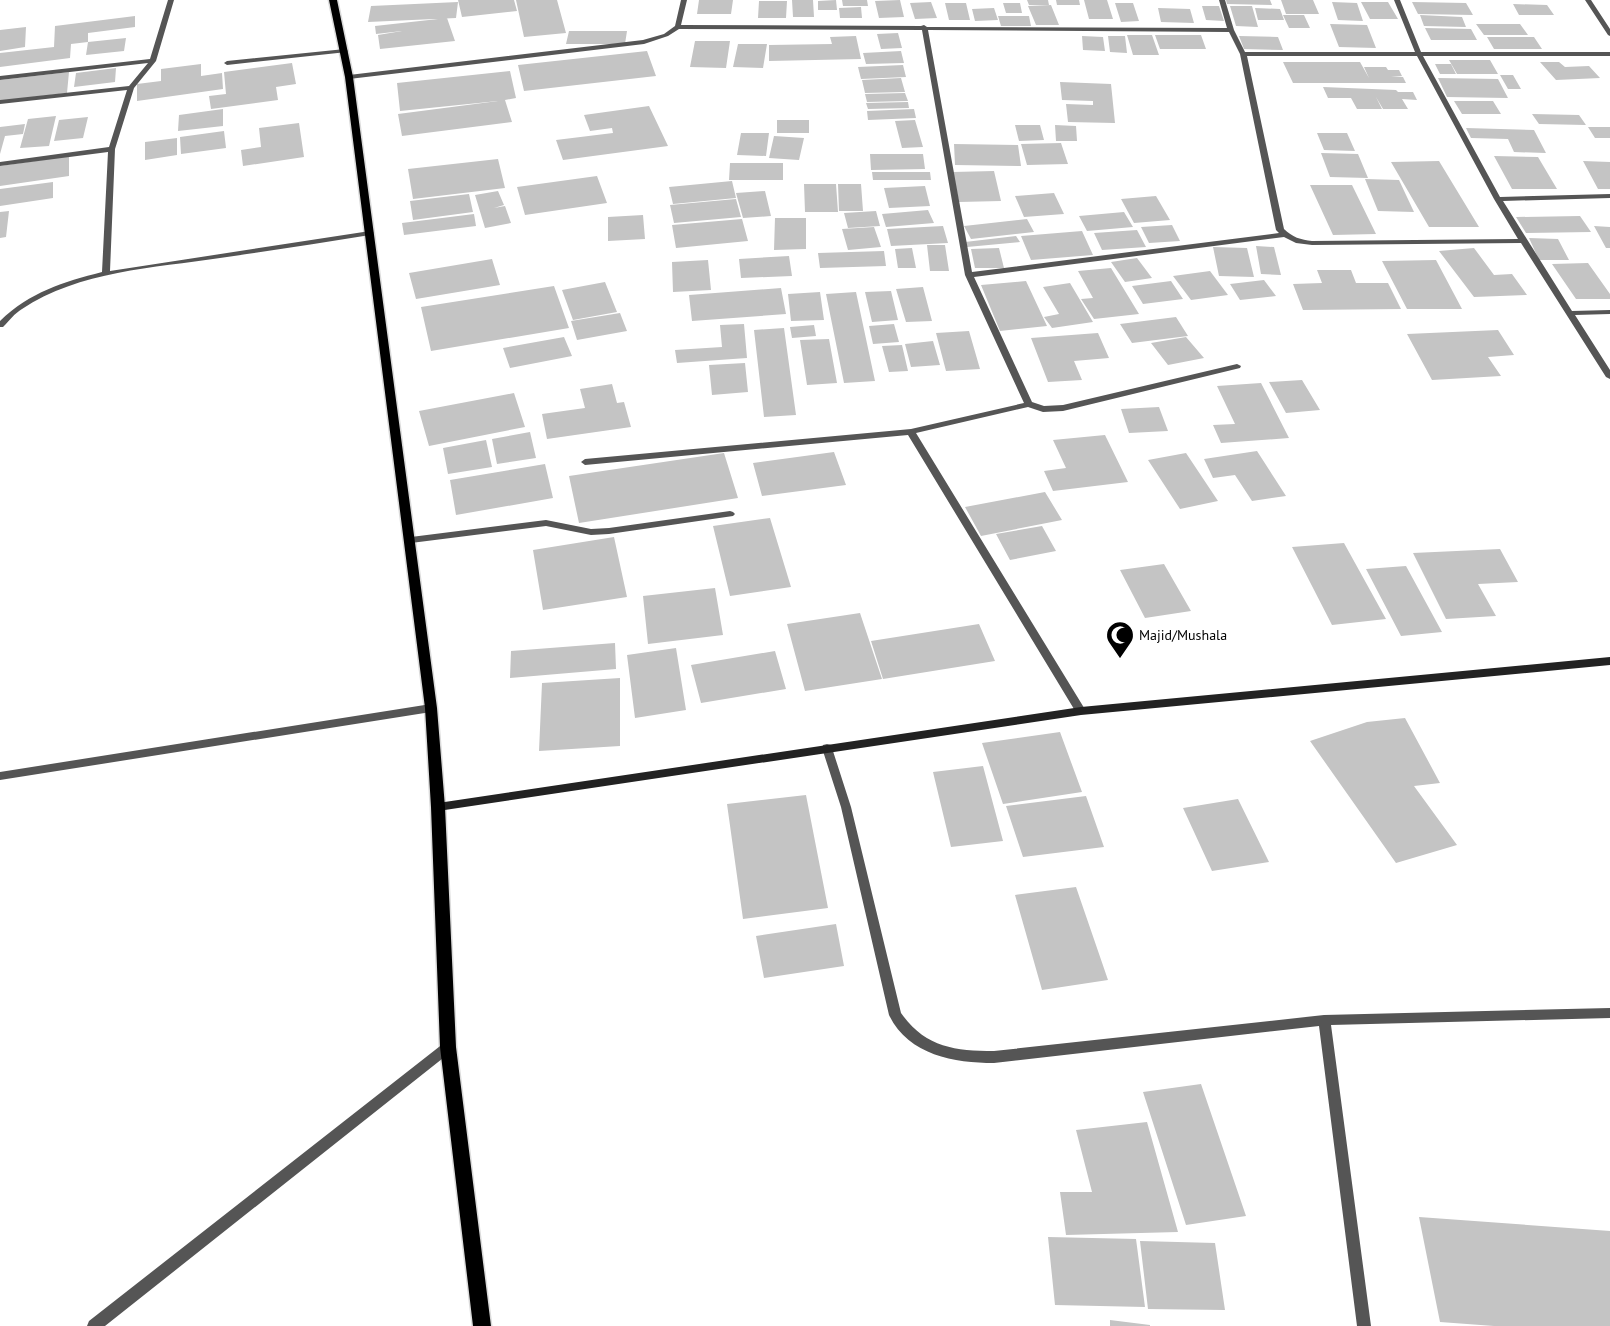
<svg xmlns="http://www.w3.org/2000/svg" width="1610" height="1326" viewBox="0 0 1610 1326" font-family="'PT Sans',sans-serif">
	<rect width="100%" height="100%" fill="#fff"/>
	<path fill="#c4c4c4" d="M458 0H514L517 11 462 17Z
		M516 0H557L566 33 524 37Z
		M699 0H733L731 14H697Z
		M792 0H813L814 17H793Z
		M836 0 837 10H818V1Z
		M842 0H867L868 6H843Z
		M900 0 904 17 879 18 875 1Z
		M1027 0H1048L1049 5H1029Z
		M1056 0H1079L1080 5H1057Z
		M1084 0H1107L1113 19H1089Z
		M1226 0H1270L1272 5 1227 4Z
		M1281 0H1313L1319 14H1286Z
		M759 1H787L786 18H758Z
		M458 2 456 18 368 22 371 6Z
		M931 2 937 18 915 19 910 3Z
		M1332 2 1357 3 1363 21 1338 20Z
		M1361 2H1388L1398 19H1370Z
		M1412 2 1466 3 1473 15 1418 14Z
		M945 3H966L970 20H949Z
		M1003 3H1020L1022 13H1006Z
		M1115 3H1133L1139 21 1121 22Z
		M1513 4 1547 5 1554 15H1519Z
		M1051 5 1059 25H1036L1028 6Z
		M1202 6H1219L1224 21 1206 20Z
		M1230 6H1252L1258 27 1236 26Z
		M861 7 862 18H840L839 8Z
		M994 8 998 20 975 21 972 9Z
		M1158 8 1190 9 1194 23 1161 22Z
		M1255 8 1280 9 1284 20H1258Z
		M1283 15H1304L1310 28H1289Z
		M1420 15 1462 17 1466 27 1424 26Z
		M135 16V27L88 33V42L71 44 70 58 0 67V53L54 47 55 26Z
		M998 16H1029L1031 26H1001Z
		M447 18 455 41 380 49 378 35 402 31 376 34 375 26Z
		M1330 24 1367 25 1376 48 1339 47Z
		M1476 24H1520L1528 35H1484Z
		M26 27 25 47 0 51V30Z
		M1425 28 1471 29 1477 40H1431Z
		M569 31H627L625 44H566Z
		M898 33 902 48 881 49 877 34Z
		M1127 35H1152L1159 55H1133Z
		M1155 35H1201L1206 49H1160Z
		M856 36 861 59 769 61V45L832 44 830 37Z
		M1082 36 1103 37 1105 51 1083 50Z
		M1108 36H1125L1127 53 1110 52Z
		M1239 36 1278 37 1283 50 1244 49Z
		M1487 37H1534L1542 49H1494Z
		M126 38 124 51 86 55 88 42Z
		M695 41H730L726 68 690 67Z
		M738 44H767L763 68 733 67Z
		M647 51 656 76 524 91 518 65Z
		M901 51 904 63 866 64 863 53Z
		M1449 60H1490L1498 74H1457Z
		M1283 62H1360L1369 78 1364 67H1386L1388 70H1399L1402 76H1391L1403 77 1406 83H1293Z
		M1540 62H1559L1565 67 1589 66 1600 78 1556 80Z
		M292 63 296 84 276 87 278 100 211 109 209 96 226 94 224 72Z
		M201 64V76L222 73 223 89 137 101V84L161 81V69Z
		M1435 64H1451L1456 74H1440Z
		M903 65 906 77 861 79 858 67Z
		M116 68 115 82 74 87 76 73Z
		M510 71 516 98 505 100 512 122 402 136 398 114 498 101 400 111 397 83Z
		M69 72 67 93 0 101V80Z
		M1500 75H1513L1521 89H1508Z
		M901 78 905 92 865 93 862 80Z
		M1438 78 1498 79 1508 98 1447 97Z
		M1060 82 1111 84 1115 123 1068 122 1066 104 1093 105V101L1062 100Z
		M1323 87 1396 90 1398 92H1413L1417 100 1402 99 1408 109H1383L1376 97 1382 109H1357L1351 98H1328Z
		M905 93 908 101 867 102 865 94Z
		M1454 101H1493L1501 114H1462Z
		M908 102 909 108 868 109 866 103Z
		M649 106 668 146 563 160 556 140 613 133 612 128 590 131 584 115Z
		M223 109V126L178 131 179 115Z
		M914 109 916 118 868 120 867 111Z
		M1532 114 1579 115 1586 125 1539 124Z
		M56 116 49 146 20 148 28 119Z
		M88 117 83 138 54 141 59 120Z
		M777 120H809V133H777Z
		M915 120 923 147 902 148 895 121Z
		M299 123 304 157 243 166 241 150 261 147 259 128Z
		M25 124 23 134 5 136 0 154V127Z
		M1015 125H1040L1044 140 1019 141Z
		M1055 125 1076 126 1077 141H1056Z
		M1588 127H1610V138H1595Z
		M1466 128 1534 130 1546 153 1514 152 1508 139 1471 138Z
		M224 131 226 148 181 154 180 137Z
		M741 133H769L766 156 737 155Z
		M1317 133H1347L1355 151 1324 150Z
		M774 136 804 138 799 160 769 158Z
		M177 138V155L145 160V142Z
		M1061 143 1068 164 1027 165 1021 144Z
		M954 144 1018 145 1021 166 955 165Z
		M1321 153 1358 154 1368 178 1330 177Z
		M870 154H923L925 169 871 170Z
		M69 156V176L0 186V166Z
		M1494 156 1538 157 1557 189H1512Z
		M498 159 505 188 413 199 408 169Z
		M1439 161 1479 227H1429L1391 162Z
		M1583 161 1610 162V189H1598Z
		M730 163H783V180H729Z
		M994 171 1001 201 959 202 953 172Z
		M872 172H930L931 180H873Z
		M597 176 607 203 525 215 517 187Z
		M1365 179 1399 180 1414 212 1378 211Z
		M732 181 736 198 673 204 669 187Z
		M53 182V198L0 206V189Z
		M804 184H836L838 212H805Z
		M838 184H861L863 211H839Z
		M1310 185H1352L1376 234 1333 235Z
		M925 186 930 206 889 208 884 188Z
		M498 191 504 205 494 208 505 206 511 223 485 228 475 195Z
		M765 191 771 216 743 218 736 193Z
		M1054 193 1064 214 1024 217 1015 196Z
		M469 194 473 212 413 220 410 201Z
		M1156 196 1170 220 1134 223 1121 199Z
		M736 199 741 217 674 223 670 205Z
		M928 210 934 223 886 227 882 214Z
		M9 211 6 237 0 238V212Z
		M876 211 880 226 848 228 844 213Z
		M1124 212 1133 227 1087 231 1079 216Z
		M474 214 476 226 404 235 402 223Z
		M643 215 645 239 608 241V217Z
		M1580 216 1591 232 1526 233 1516 217Z
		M775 218H806V249L774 250Z
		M742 219 748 241 676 248 672 225Z
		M1027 219 1034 232 971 239 964 226Z
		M1172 225 1180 241 1149 243 1141 227Z
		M943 226 948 243 891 246 887 229Z
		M1594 226 1610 227V248H1606Z
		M874 227 881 247 848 250 842 229Z
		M1137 230 1146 247 1102 250 1094 233Z
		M1082 231 1093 255 1031 260 1021 236Z
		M1016 236 1020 242 967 247 965 242Z
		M1529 238 1558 239 1569 260H1539Z
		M927 245H945L949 271H930Z
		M1256 246 1274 247 1281 275 1261 274Z
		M1213 247 1247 248 1254 277 1219 276Z
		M912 248 916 268H898L895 249Z
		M999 248 1004 268H975L971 249Z
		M1474 248 1494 275 1512 274 1527 295 1474 297 1439 251Z
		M884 251 886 266 820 268 818 253Z
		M789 256 792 276 741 278 739 259Z
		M1137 258 1152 278 1125 282 1111 262Z
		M492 259 500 285 416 299 409 273Z
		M708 260 711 290 673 292 672 262Z
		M1436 260 1462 309H1407L1382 261Z
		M1588 263 1610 294V299H1576L1552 264Z
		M1111 268 1139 314 1094 319 1081 299 1093 298 1078 271Z
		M1317 270H1351L1356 283H1388L1401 309 1303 310 1293 284 1322 283Z
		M1210 271 1228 295 1191 300 1173 276Z
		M1264 280 1276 296 1240 300 1230 284Z
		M1026 281 1047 326 1000 331 981 285Z
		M1171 281 1183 299 1143 304 1132 286Z
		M605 282 617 312 573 320 562 290Z
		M1070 283 1093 322 1052 328 1044 317 1059 314 1043 287Z
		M554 286 569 328 431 351 421 307Z
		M923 287 932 321 906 322 896 289Z
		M781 288 786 314 692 321 689 295Z
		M891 291 898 320 872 322 865 292Z
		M820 292 824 320 791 321 788 294Z
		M856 292 875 381 844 383 826 294Z
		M620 313 627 331 577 340 571 321Z
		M1176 317 1188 336 1132 343 1120 324Z
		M744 324 747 358 677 363 675 350 722 347 720 325Z
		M894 324 899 342 873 344 869 326Z
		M814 325 816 336 792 338 790 327Z
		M784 328 796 415 764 417 754 330Z
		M1498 330 1514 355 1488 357 1501 376 1432 380 1407 334Z
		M969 331 980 369 946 371 936 333Z
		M1098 333 1109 358 1074 361 1082 380 1048 382 1031 338Z
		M564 337 572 356 510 368 503 348Z
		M1186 337 1204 358 1168 365 1151 343Z
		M829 339 837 383 807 385 800 340Z
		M933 341 940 365 911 367 905 344Z
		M902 345 908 371 889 372 882 346Z
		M745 363 748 392 712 395 709 365Z
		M1302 380 1320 410 1286 413 1269 382Z
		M1261 383 1289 438 1221 443 1213 425 1235 424 1217 386Z
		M612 384 617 403 624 402 631 427 547 439 542 414 585 408 580 389Z
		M514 393 525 427 429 446 419 411Z
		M1159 407 1168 431 1129 433 1121 409Z
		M530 432 536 458 497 464 492 439Z
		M1105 435 1128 482 1053 491 1044 471 1066 468 1053 440Z
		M486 440 492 467 448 474 443 448Z
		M1257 451 1286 496 1252 501 1235 475 1213 478 1204 459Z
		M834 452 846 485 762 496 753 463Z
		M724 453 738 498 579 523 569 476Z
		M1186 453 1218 501 1180 509 1148 460Z
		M545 464 553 498 456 515 450 480Z
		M1045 492 1062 520 981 536 965 507Z
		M770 518 791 587 730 596 713 526Z
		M1042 526 1056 551 1010 560 996 534Z
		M614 537 627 597 543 610 533 550Z
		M1344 543 1386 619 1332 625 1292 547Z
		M1500 549 1518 582 1478 584 1496 616 1446 619 1413 553Z
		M1164 564 1191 611 1145 618 1120 570Z
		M1406 566 1442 632 1401 636 1366 569Z
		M715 588 723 635 648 644 643 596Z
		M860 613 882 679 805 691 787 624Z
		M979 624 995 661 883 679 871 641Z
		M615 643 616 669 510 678 511 651Z
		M676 648 686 710 635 718 627 655Z
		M775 651 786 689 701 703 691 665Z
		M620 678V746L539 751 542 683Z
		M1405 718 1440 783 1414 786 1457 845 1396 863 1310 741 1367 722Z
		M1060 732 1082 792 1003 804 982 743Z
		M983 766 1003 841 951 847 933 772Z
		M806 795 828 908 743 919 727 804Z
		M1086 796 1104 847 1023 857 1006 806Z
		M1238 799 1269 862 1212 871 1183 808Z
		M1076 887 1108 980 1042 990 1015 895Z
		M836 924 844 966 764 978 756 936Z
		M1201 1084 1246 1216 1186 1225 1143 1092Z
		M1147 1122 1178 1232 1066 1235 1060 1192H1092L1076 1130Z
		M1419 1217 1610 1231V1326H1494L1440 1322Z
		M1048 1237 1136 1239 1145 1307 1055 1305Z
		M1140 1241 1215 1243 1225 1310 1148 1309Z
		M1110 1320 1150 1325V1326H1110Z"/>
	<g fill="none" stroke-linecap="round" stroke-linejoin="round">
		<g stroke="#dbdbdb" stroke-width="3">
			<path id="primary" d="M329 0H337L353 77 437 708 445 807 456 1047 491 1326H473L440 1047 431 807 425 708 345 77Z"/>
		</g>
		<path fill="#555" fill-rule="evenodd" d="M431 704 435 705 436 708 435 711 431 712 0 780V772Z
			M448 1041 452 1043 454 1047 452 1051 105 1326H87L89 1321 444 1043Z"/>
		<path fill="#555" fill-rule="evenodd" d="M168 0H174L156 61 134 88 115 149 110 271 370 231 374 233 370 235C320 243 270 251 220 258 154 268 79 271 22 309 15 313 9 321 3 327H0V321C30 292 63 282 102 272L108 152 0 166V162L109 147 127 90 0 104V100L129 86 148 63 0 80V76L150 59Z
			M681 0H687L681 25 921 26 924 25 927 27 1227 28 1219 0H1225L1234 30 1245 52H1415L1394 0H1400L1421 52H1610V56H1423L1500 197 1610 194V198L1503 201 1572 311 1610 310V314L1575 315 1610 370V379L1606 377 1521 243 1312 245 1296 243 1284 237 974 277 1032 402 1044 406 1063 405 1237 364 1241 366 1240 368 1063 411 1043 412 1028 407 916 433 1086 711 1085 714H1077L908 435 585 465 581 462 585 459 911 429 1024 403 965 275 922 30 679 29 668 36 644 44 349 79 346 77 349 75 643 40 664 34 675 26ZM928 30 1229 32 1240 54 1276 230 1279 233 972 272ZM1247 56H1417L1494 199 1518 239 1312 241C1301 240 1292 237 1284 229Z
			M1585 0H1591L1610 29V36L1608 35Z
			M345 49 348 51 347 52 227 65 224 63 227 61Z
			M730 511 733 512 735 514 733 516 609 534 591 535 546 526 411 543 406 540 411 537 546 520 591 529 609 528Z
			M827 744 831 745 832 748 851 807 901 1013C925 1047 954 1051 994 1051L1324 1015 1610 1008V1018L1331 1025 1371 1326H1357L1319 1026 994 1063C954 1063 908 1055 889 1015L841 807 822 748 823 745Z"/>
		<path fill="#222" fill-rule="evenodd" d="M1610 657V665L1081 715 438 811 434 810 433 807 434 804 438 803 1081 707Z"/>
		<use href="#primary" fill="#000" fill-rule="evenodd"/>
	</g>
	<defs>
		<g id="mosque-pin" transform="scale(1.4375)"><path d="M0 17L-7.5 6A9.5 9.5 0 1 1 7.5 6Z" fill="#000" stroke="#fff"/><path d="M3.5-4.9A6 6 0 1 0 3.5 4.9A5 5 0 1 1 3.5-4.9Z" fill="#fff"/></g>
	</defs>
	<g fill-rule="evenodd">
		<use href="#mosque-pin" x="1120" y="635"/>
	</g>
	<g text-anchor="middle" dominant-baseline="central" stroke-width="5" stroke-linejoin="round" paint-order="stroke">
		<g font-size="14" fill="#000" stroke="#fff" text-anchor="start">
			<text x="1139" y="635">Majid/Mushala</text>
		</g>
	</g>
</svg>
